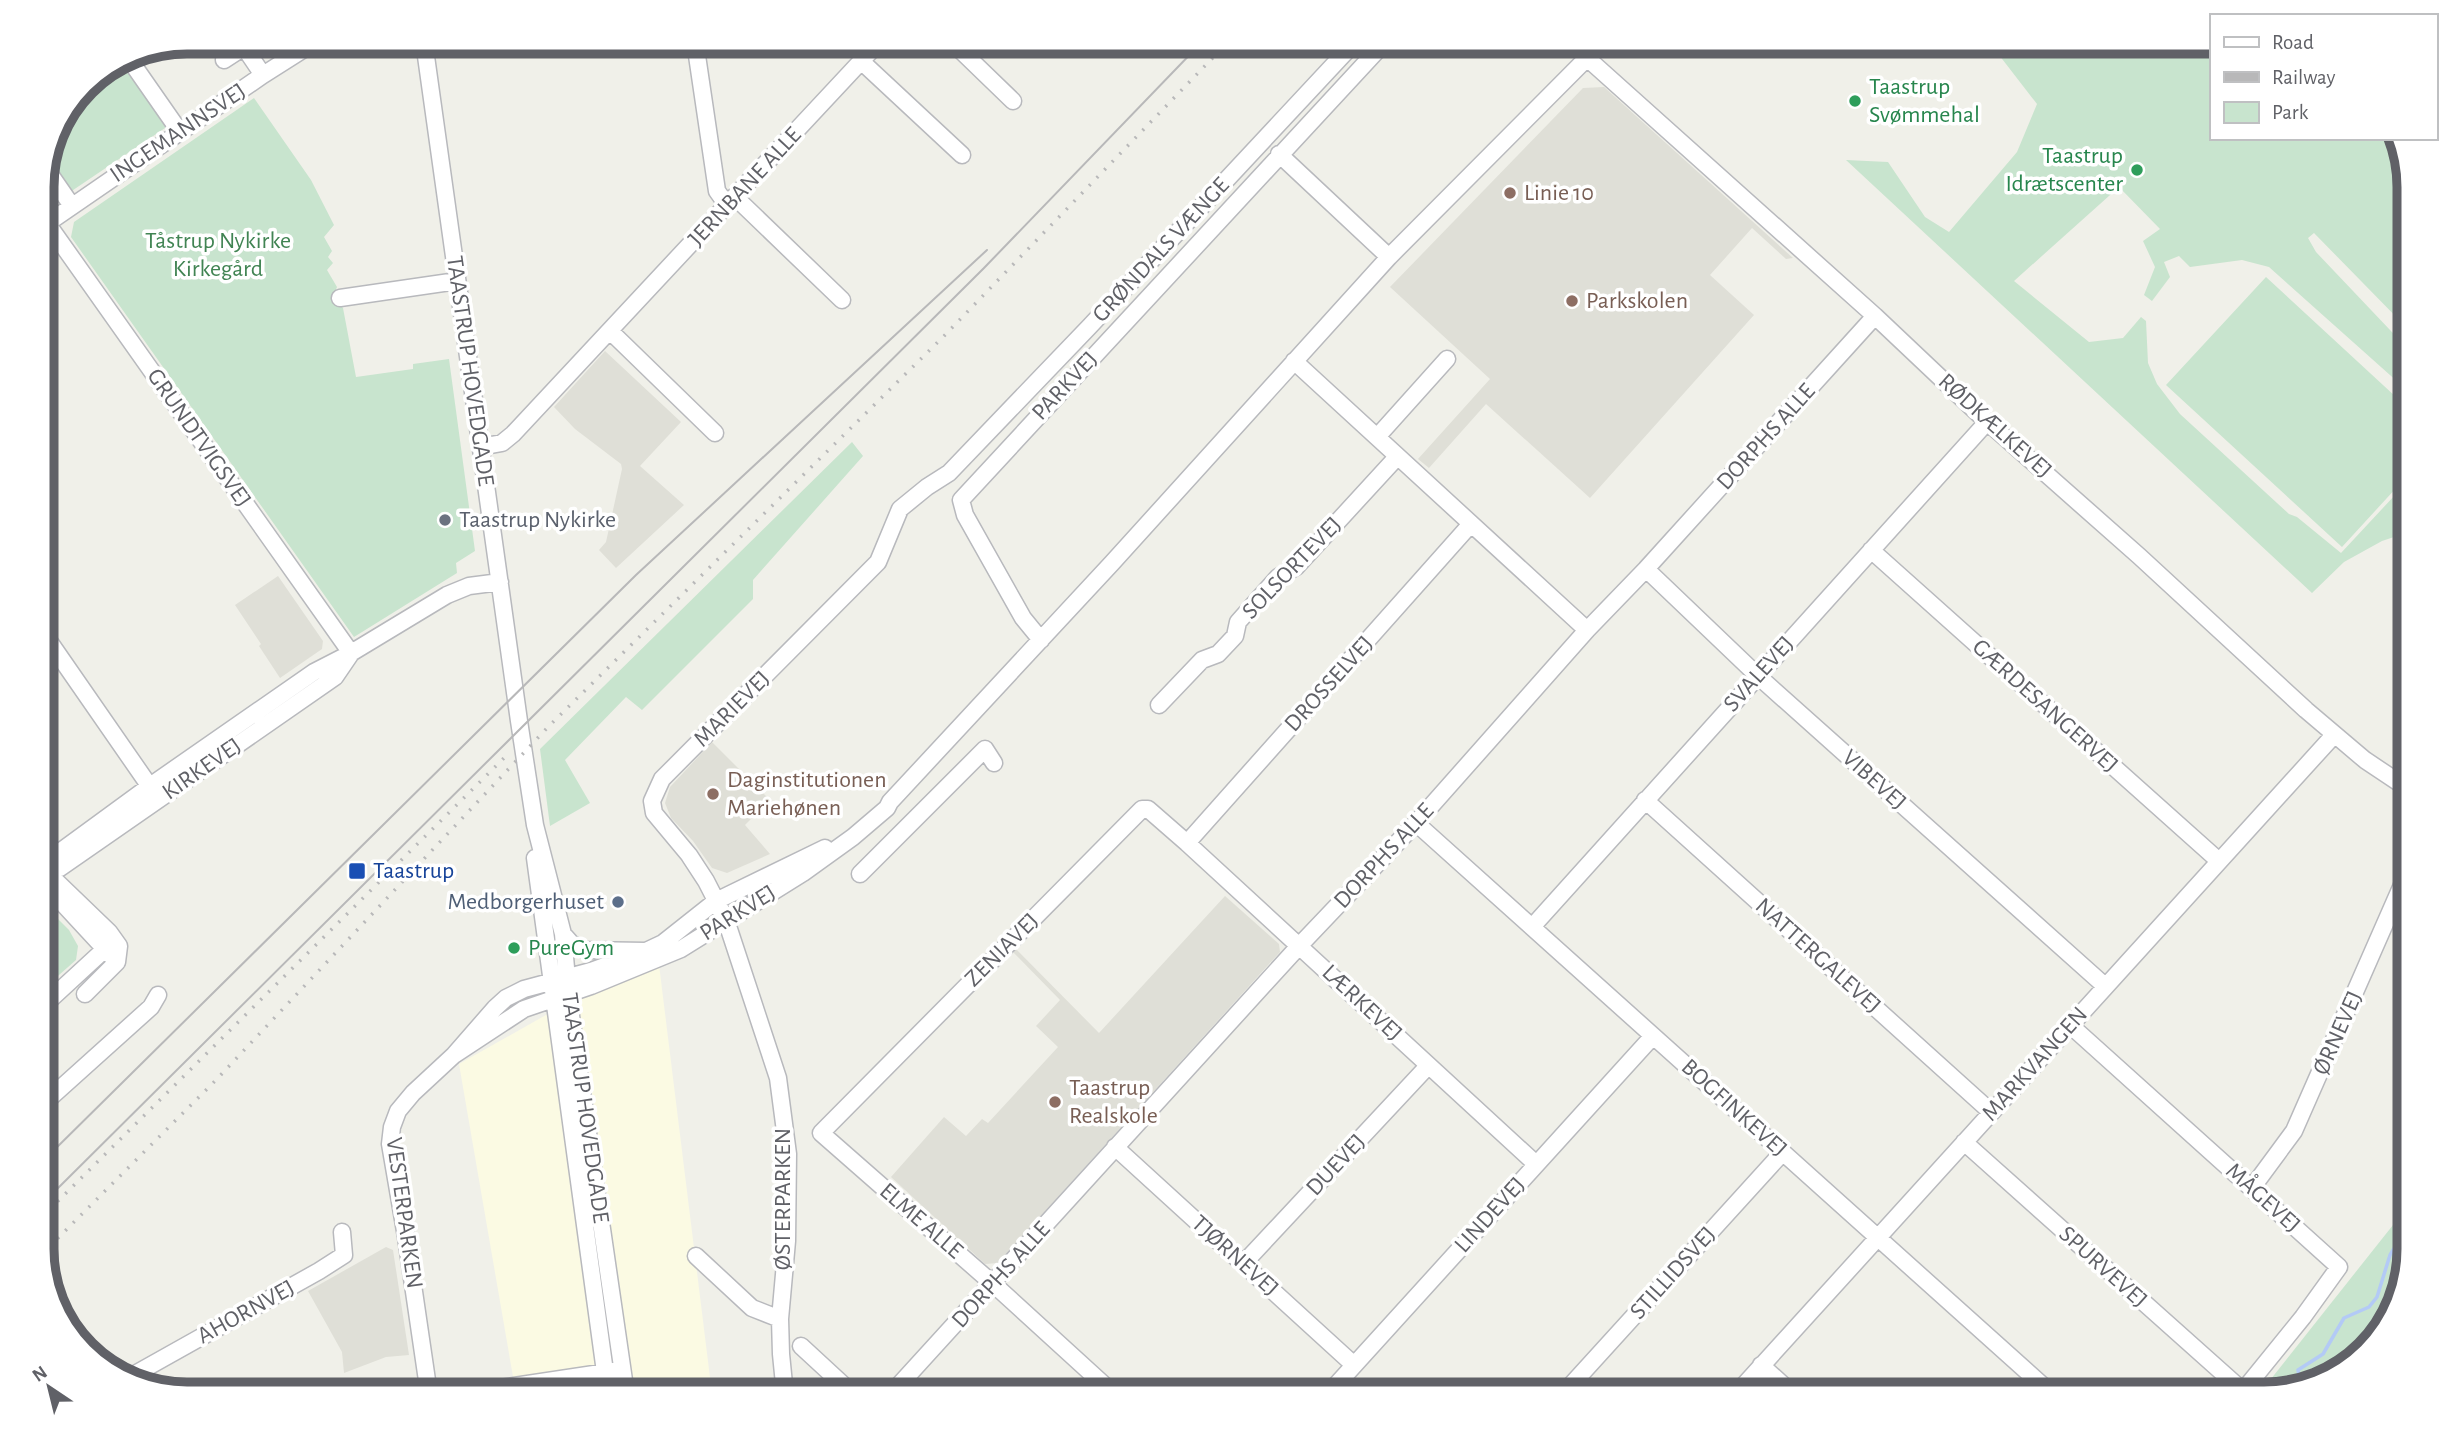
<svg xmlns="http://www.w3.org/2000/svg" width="2451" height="1436" viewBox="0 0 2451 1436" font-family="'Alegreya Sans',sans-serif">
	<rect width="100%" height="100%" fill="#f0f0e9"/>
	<path fill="#fbfae3" d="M659 965 712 1394H516L459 1064 569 1002Z"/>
	<path fill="#dfdfd7" d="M1604 87 1793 258 1786 259 1752 228 1710 275 1754 315 1590 498 1486 404 1429 468 1418 459 1490 379 1390 287 1583 88Z
		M605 351 681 422 640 466 684 505 616 568 599 550 606 542 622 469 621 464 575 429 554 407Z
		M278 576 323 641 322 649 280 678 259 646 261 644 235 605Z
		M712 742 770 800 745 825 770 854 727 873 712 868 693 841 671 818 665 803 670 787Z
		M1225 896 1279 944 1280 952 998 1263 985 1264 891 1177 944 1117 966 1136 982 1119 988 1123 1058 1047 1036 1026 1060 1000 1013 952 1016 949 1099 1033Z
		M386 1247 393 1250 409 1355 386 1357 344 1373 342 1352 308 1291Z"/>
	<path fill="#c8e4ce" d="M1989 42H2211V138H2397L2409 178V330L2314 233 2308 238 2316 252 2409 350V392L2269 267 2242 260 2190 267 2179 256 2164 262 2170 277 2152 301 2144 295 2155 267 2143 241 2160 229 2119 187 2014 281 2089 342 2123 338 2141 317 2146 321 2148 363 2157 384 2180 414 2289 514 2297 517 2341 553 2409 480V532L2382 541 2344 562 2312 593 1846 160 1888 162 1925 217 1949 232 2017 152 2037 104Z
		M124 58 171 124 42 211C42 163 50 123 84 85 94 74 112 66 124 58Z
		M254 98 311 180 334 225 324 237 332 251 328 257 333 263 327 270 337 287 333 297 343 308 356 377 413 369V364L449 359 475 551 456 563 457 573 354 637 71 237 74 222Z
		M2266 277 2409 409V474L2342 547 2166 385Z
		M852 442 863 456 753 580V599L642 710 626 697 565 760 590 803 550 826 540 749Z
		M42 903 69 930 78 946 76 960 42 990Z
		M2409 1162V1249L2389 1322 2337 1374 2259 1394 2393 1225Z"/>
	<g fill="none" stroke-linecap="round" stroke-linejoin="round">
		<path stroke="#b3caf6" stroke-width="3.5" d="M2304 1383 2300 1381 2298 1370 2323 1354 2344 1318 2369 1307 2377 1297 2390 1255 2408 1226 2409 1210"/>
		<g stroke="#b8b9bd" stroke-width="19">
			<path id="minor" d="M424 42 519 721 535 825 563 934 569 1002 626 1394
				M695 42 717 191 727 205
				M952 42 1013 101
				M1061 42 1065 45
				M127 56 180 132
				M1587 58 1875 316 1984 419 2139 556 2306 710 2365 760 2398 782 2409 787
				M224 60 244 47 263 75
				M861 61 962 155
				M1279 154 1389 257
				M45 167 72 206
				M735 197 842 300
				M47 223 351 653
				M42 227 263 75 315 42
				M340 298 457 281
				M610 331 715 433
				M1294 361 1587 630
				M1377 437 1447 359
				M480 447 502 443 513 434 879 42
				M1871 550 2219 861
				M1646 569 1758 676 2105 986
				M42 631 155 794
				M1041 640 1023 618 965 515 961 500 1385 42
				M1159 705 1202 660 1218 654 1235 636 1238 622 1278 577 1296 567 1397 457
				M1645 800 1991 1112
				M1416 823 2052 1394
				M1187 843 1470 525
				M535 858 608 1394
				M42 865 150 786 314 672 351 653 447 595 469 586 500 582
				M42 870 60 868 335 677 350 655
				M860 874 985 749 994 763
				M42 875 56 881 109 932 119 946 117 962 85 994
				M42 881 117 962
				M1532 927 1987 422
				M563 934 571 943 584 950 646 951 663 943 716 901 825 848
				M42 1007 105 949
				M454 1055 524 1009 591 986 681 949 803 873 853 837 887 808 890 802 1112 563 1389 257 1603 42
				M42 1105 151 1007 158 995
				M1964 1142 2243 1391 2303 1317 2339 1267 2070 1025
				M1115 1147 1354 1365
				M2252 1188 2294 1131 2409 869
				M696 1256 752 1308 780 1319
				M1243 1264 1428 1066
				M801 1346 853 1394
				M1761 1365 1793 1394
				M128 1378 319 1271 344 1255 342 1232
				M429 1394 406 1237 390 1144 392 1127 398 1111 413 1093 454 1055 495 1008 506 998 524 989 591 971 646 951
				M460 1394 614 1371
				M785 1394 781 1354 780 1319 787 1241 788 1154 778 1078 726 920 706 881 689 855 654 813 652 801 662 779 878 562 900 509 927 487 949 473 1090 326 1355 42
				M891 1394 1300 945 1416 823 1587 630 1646 569 1875 316
				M1114 1394 1000 1290 821 1133 1142 809H1148L1187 843 1536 1164
				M1328 1394 1653 1036
				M1563 1394 1783 1152
				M1736 1394 2334 735"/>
		</g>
		<use href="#minor" stroke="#fff" stroke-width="16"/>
		<path stroke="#b8b8b9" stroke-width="2" d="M42 1162 636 575 987 250
			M42 1204 984 268 1202 42"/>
		<path stroke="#b8b8b9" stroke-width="3.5" stroke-dasharray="2 9" stroke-linecap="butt" d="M42 1217 505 757
			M42 1254 216 1080 548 727 944 336 1228 42"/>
	</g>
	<g fill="#2e9e5b" stroke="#fff" stroke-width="2.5">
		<circle cx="1855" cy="101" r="7"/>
		<circle cx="2137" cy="170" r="7"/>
		<circle cx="514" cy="948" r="7"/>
	</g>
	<g fill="#8d6e63" stroke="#fff" stroke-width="2.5">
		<circle cx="1510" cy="193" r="7"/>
		<circle cx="1572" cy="301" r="7"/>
		<circle cx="713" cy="794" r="7"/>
		<circle cx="1055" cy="1102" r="7"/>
	</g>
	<circle fill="#6b7280" stroke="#fff" stroke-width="2.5" cx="445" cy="520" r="7"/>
	<rect fill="#1a4fb4" stroke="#fff" stroke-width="2.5" x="348" y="862" width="18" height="18" rx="3.5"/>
	<circle fill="#5c6f8a" stroke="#fff" stroke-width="2.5" cx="618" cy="902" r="7"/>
	<g text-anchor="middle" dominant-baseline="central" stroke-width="7" stroke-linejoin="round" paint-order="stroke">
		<g font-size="24" fill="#27864d" stroke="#fff" text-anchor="start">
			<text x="1869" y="87">Taastrup<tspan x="1869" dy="28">Svømmehal</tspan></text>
			<text x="2123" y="156" text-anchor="end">Taastrup<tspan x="2123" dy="28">Idrætscenter</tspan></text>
			<text x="528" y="948">PureGym</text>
		</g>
		<g font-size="24" fill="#606167" stroke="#fff">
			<text transform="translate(178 133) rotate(-34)">INGEMANNSVEJ</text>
			<text transform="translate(745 187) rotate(-47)">JERNBANE ALLE</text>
			<text transform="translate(1161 250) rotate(-47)">GRØNDALS VÆNGE</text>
			<text transform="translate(470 371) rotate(82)">TAASTRUP HOVEDGADE</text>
			<text transform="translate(1065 386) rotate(-47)">PARKVEJ</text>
			<text transform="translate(1995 426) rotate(42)">RØDKÆLKEVEJ</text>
			<text transform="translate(1766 437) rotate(-48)">DORPHS ALLE</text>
			<text transform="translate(199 438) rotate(55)">GRUNDTVIGSVEJ</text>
			<text transform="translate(1292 568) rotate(-46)">SOLSORTEVEJ</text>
			<text transform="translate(1759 674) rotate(-48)">SVALEVEJ</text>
			<text transform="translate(1329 684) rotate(-48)">DROSSELVEJ</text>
			<text transform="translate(2045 706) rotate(42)">GÆRDESANGERVEJ</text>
			<text transform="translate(732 709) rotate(-45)">MARIEVEJ</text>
			<text transform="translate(202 769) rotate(-35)">KIRKEVEJ</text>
			<text transform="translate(1874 780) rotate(42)">VIBEVEJ</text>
			<text transform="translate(1384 856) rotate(-47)">DORPHS ALLE</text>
			<text transform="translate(738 913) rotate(-32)">PARKVEJ</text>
			<text transform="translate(1002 950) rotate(-45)">ZENIAVEJ</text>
			<text transform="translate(1818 956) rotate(42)">NATTERGALEVEJ</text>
			<text transform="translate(1362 1003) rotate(43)">LÆRKEVEJ</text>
			<text transform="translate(2338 1033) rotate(-66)">ØRNEVEJ</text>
			<text transform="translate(2035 1064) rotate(-48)">MARKVANGEN</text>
			<text transform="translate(585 1108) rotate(82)">TAASTRUP HOVEDGADE</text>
			<text transform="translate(1734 1108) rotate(42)">BOGFINKEVEJ</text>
			<text transform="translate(1336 1165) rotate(-47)">DUEVEJ</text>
			<text transform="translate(2263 1198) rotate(42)">MÅGEVEJ</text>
			<text transform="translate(783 1199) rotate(-90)">ØSTERPARKEN</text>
			<text transform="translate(404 1213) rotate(82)">VESTERPARKEN</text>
			<text transform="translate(1490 1215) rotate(-48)">LINDEVEJ</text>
			<text transform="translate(921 1221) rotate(41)">ELME ALLE</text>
			<text transform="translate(1235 1256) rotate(42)">TJØRNEVEJ</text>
			<text transform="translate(2103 1267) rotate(42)">SPURVEVEJ</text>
			<text transform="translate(1673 1273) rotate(-48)">STILLIDSVEJ</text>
			<text transform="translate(1001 1275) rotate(-48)">DORPHS ALLE</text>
			<text transform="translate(246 1312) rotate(-29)">AHORNVEJ</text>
		</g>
		<g font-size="24" fill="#785e54" stroke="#fff" text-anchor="start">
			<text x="1524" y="193">Linie 10</text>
			<text x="1586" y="301">Parkskolen</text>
			<text x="727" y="780">Daginstitutionen<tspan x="727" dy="28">Mariehønen</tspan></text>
			<text x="1069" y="1088">Taastrup<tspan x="1069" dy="28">Realskole</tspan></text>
		</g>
		<g font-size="24" fill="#418453" stroke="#fff">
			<text x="218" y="241">Tåstrup Nykirke<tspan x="218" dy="28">Kirkegård</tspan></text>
		</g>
		<g font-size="24" fill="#5b616d" stroke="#fff" text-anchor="start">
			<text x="459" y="520">Taastrup Nykirke</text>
		</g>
		<g font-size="24" fill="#164399" stroke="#fff" text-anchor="start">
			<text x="373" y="871">Taastrup</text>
		</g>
		<g font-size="24" fill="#4e5e75" stroke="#fff" text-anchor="end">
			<text x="604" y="902">Medborgerhuset</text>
		</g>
	</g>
	<path d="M0 0H2451V1436H0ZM187 54H2264A133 133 0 0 1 2397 187V1249A133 133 0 0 1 2264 1382H187A133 133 0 0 1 54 1249V187A133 133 0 0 1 187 54Z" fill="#fff" fill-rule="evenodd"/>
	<path fill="none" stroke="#606167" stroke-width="9" d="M187 54H2264A133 133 0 0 1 2397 187V1249A133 133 0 0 1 2264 1382H187A133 133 0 0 1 54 1249V187A133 133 0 0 1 187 54Z"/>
	<rect x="2210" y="14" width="228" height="126" fill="#ffffff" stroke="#bfc0c2" stroke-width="2"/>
	<rect x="2224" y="37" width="35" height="10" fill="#ffffff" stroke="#bfc0c2" stroke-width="2"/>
	<text x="2272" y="49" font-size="21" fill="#606167">Road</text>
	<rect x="2224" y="72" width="35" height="10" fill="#b8b8b9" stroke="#bfc0c2" stroke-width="2"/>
	<text x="2272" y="84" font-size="21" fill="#606167">Railway</text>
	<rect x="2224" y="102" width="35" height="21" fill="#c8e4ce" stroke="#bfc0c2" stroke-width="2"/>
	<text x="2272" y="119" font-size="21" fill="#606167">Park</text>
	<g transform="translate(49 1387) rotate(325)" stroke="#ffffff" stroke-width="5" paint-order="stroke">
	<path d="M0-5L12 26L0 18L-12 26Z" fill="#606167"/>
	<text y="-10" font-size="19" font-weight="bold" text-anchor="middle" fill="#606167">N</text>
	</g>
</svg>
